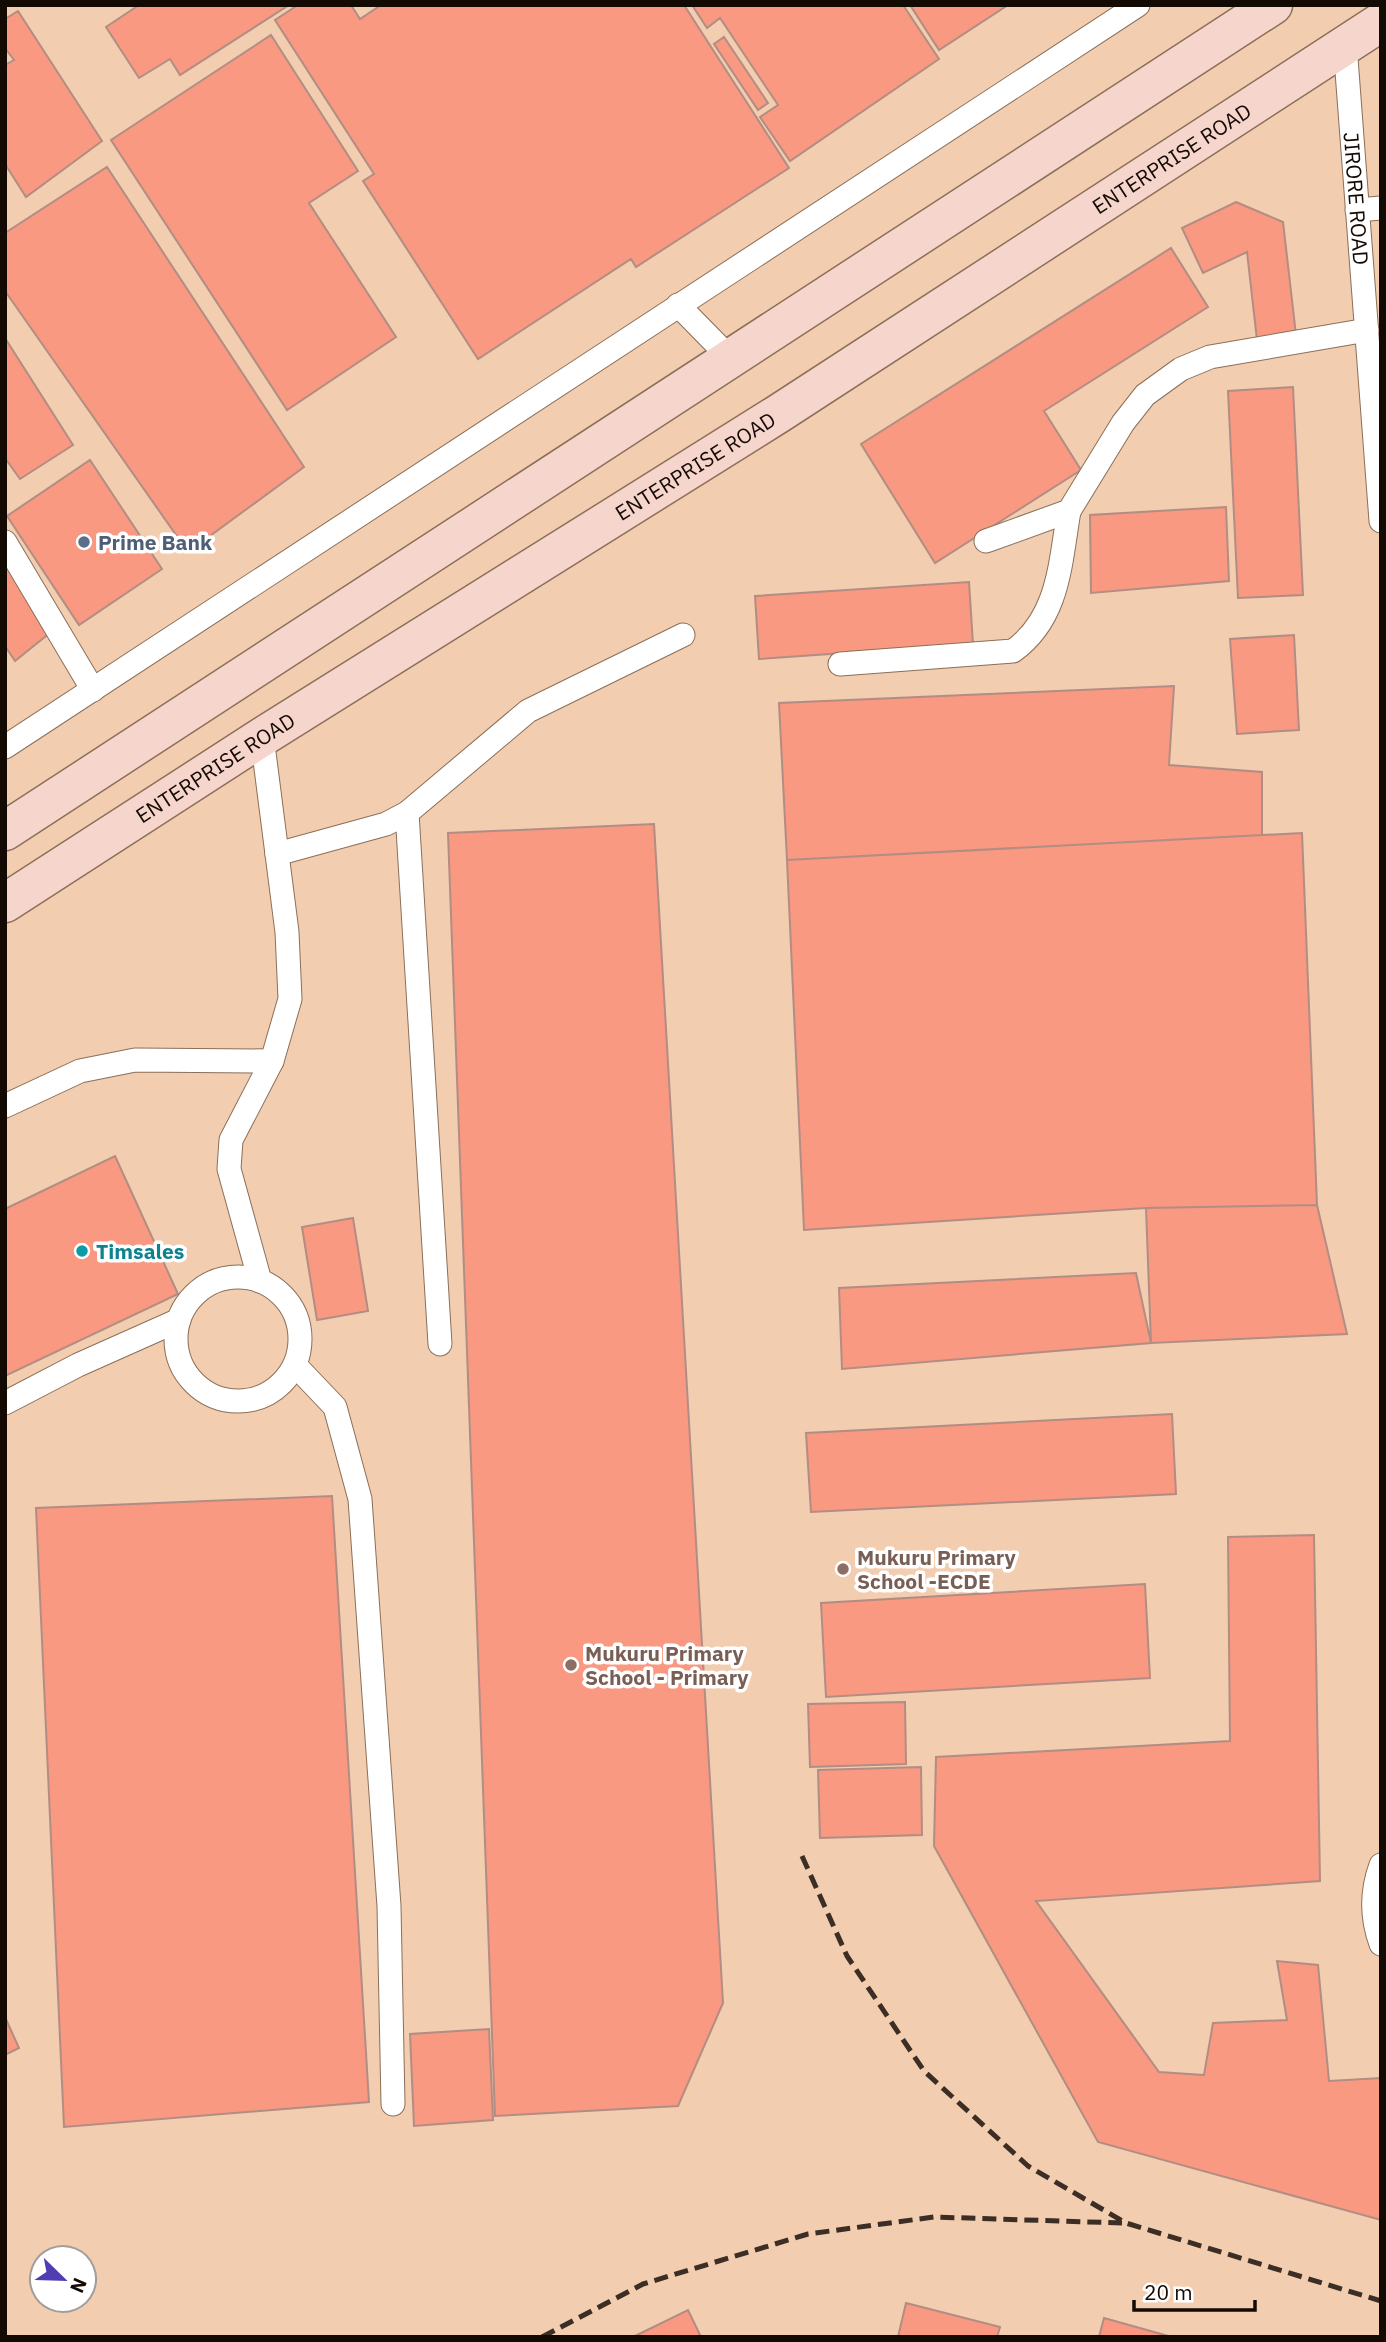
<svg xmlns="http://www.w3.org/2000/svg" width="1386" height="2342" viewBox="0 0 1386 2342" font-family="'IBM Plex Sans',sans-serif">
	<rect width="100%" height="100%" fill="#f6d7bf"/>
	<path fill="#f2cdaf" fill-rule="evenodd" d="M5 5H1381V2337H5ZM42 2258H84V2300H42Z"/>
	<path fill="#f99981" stroke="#b28d83" stroke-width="2" d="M135 5H289L180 75 170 59 139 78 106 27 136 7Z
		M298 5H351L360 19 381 5H684L789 168 636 267 631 259 478 359 363 181 374 174 275 20Z
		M692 5H903L939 59 790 161 760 117 778 105 720 18 707 28Z
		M910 5H1008L939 50Z
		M18 11 102 141 26 197 5 164V65L14 60 5 48V19Z
		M271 35 358 171 309 203 396 337 287 410 111 140Z
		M724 37 768 103 758 110 714 44Z
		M107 167 304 467 188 552 5 291V233Z
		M1236 202 1283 222 1296 335 1257 340 1247 252 1203 273 1182 228Z
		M1171 248 1208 307 1044 411 1081 470 935 563 861 444Z
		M5 338 73 445 20 479 5 458Z
		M1293 387 1303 595 1238 598 1228 391Z
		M90 460 162 569 79 625 7 516Z
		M1226 507 1229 581 1091 593 1090 515Z
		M5 557 51 632 15 661 5 646Z
		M969 582 973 644 759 659 755 596Z
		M1294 635 1299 730 1237 734 1230 639Z
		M1174 686 1169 765 1262 772V835L787 860 779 703Z
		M654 824 723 2003 678 2106 495 2116 448 833Z
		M1302 833 1317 1205 1146 1208 804 1230 787 860Z
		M115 1156 178 1294 5 1376V1209Z
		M1317 1205 1347 1334 1151 1343 1146 1208Z
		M353 1218 368 1311 317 1320 302 1227Z
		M1136 1273 1151 1343 842 1369 839 1288Z
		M1172 1414 1176 1494 811 1512 806 1433Z
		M332 1496 369 2102 64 2127 36 1508Z
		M1314 1535 1320 1881 1036 1901 1159 2072 1204 2075 1213 2023 1287 2020 1277 1961 1318 1965 1329 2081 1381 2078V2220L1098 2142 934 1846 936 1757 1230 1741 1228 1537Z
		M1145 1584 1150 1678 826 1697 821 1603Z
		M905 1702 906 1764 810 1767 808 1704Z
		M921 1767 922 1835 820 1838 818 1770Z
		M5 2017 19 2048 5 2055Z
		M489 2029 493 2120 414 2126 410 2034Z
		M906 2303 1000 2327 997 2337H898Z
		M688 2310 701 2337H633Z
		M1104 2318 1172 2337H1099Z"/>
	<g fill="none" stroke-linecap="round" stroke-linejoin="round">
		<g stroke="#8b6f59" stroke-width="25">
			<g id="lane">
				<path id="s1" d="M1345 45 1381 521"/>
				<path d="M1357 210 1381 208"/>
				<path d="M678 305 730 358"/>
				<path d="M986 541 1069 511 1123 423 1145 395 1181 369 1210 357 1367 330"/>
				<path d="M5 542 93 690"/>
				<path d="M840 664 1013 651C1059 618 1060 564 1069 511"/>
				<path d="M5 747 1138 5"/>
				<path d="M407 813 440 1344"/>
				<path d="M277 854 386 824 407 813 528 711 683 635"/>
				<path d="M5 1106 80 1071 135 1060 272 1061"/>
				<circle cx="238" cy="1339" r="62"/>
				<path d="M260 1281 229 1169 231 1140 272 1061 290 999 287 932 262 737"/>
				<path d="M295 1365 335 1407 360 1499 389 1906 393 2104"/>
				<path d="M5 1403 78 1365 179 1320"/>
				<path d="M1381 1865C1371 1892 1371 1917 1381 1944"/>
			</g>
		</g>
		<g stroke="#8b6f59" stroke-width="41">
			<g id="secondary">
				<path d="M5 831 1273 5"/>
				<path id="s2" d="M5 903 262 737 778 414 1381 22"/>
			</g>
		</g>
		<use href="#lane" stroke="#fff" stroke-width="23"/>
		<use href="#secondary" stroke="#f6d5cd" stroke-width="38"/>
		<path stroke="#3c2e25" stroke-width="5" stroke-dasharray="14 7" stroke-linecap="butt" d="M802 1856 847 1956 924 2071 1028 2166 1126 2223 1381 2301
			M542 2337 643 2284 808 2234 934 2217 1122 2223"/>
	</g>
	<circle fill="#5c6f8a" stroke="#fff" stroke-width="2.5" cx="84" cy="542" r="7"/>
	<circle fill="#0f9aa8" stroke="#fff" stroke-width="2.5" cx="82" cy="1251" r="7"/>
	<g fill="#8d6e63" stroke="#fff" stroke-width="2.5">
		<circle cx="843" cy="1569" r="7"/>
		<circle cx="571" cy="1665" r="7"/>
	</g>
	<g text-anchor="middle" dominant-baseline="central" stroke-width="7" stroke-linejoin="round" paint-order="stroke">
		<g font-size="21" fill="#140a04" stroke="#fff">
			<text stroke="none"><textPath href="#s2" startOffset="1384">ENTERPRISE ROAD</textPath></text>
			<text stroke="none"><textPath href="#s1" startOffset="154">JIRORE ROAD</textPath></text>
			<text stroke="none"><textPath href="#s2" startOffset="817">ENTERPRISE ROAD</textPath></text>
			<text stroke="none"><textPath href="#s2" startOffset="250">ENTERPRISE ROAD</textPath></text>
		</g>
		<g font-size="21" font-weight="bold" fill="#4e5e75" stroke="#fff" text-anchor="start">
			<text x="98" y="542">Prime Bank</text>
		</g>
		<g font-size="21" font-weight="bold" fill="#0d838f" stroke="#fff" text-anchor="start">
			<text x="96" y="1251">Timsales</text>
		</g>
		<g font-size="21" font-weight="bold" fill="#785e54" stroke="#fff" text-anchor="start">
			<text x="857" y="1557">Mukuru Primary<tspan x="857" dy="24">School -ECDE</tspan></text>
			<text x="585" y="1653">Mukuru Primary<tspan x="585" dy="24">School - Primary</tspan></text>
		</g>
	</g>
	<rect width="1386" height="2342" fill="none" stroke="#140a04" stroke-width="14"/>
	<g transform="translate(63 2279) rotate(113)"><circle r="33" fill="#ffffff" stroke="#a19d9b" stroke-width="2"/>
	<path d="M0-5L12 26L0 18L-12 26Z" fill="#503cb3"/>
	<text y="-10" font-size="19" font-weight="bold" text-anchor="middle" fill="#140a04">N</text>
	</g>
	<path d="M1134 2300v10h121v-10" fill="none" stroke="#140a04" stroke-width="3.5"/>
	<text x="1144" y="2300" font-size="21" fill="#140a04" stroke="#ffffff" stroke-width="5" paint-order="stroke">20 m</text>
</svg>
